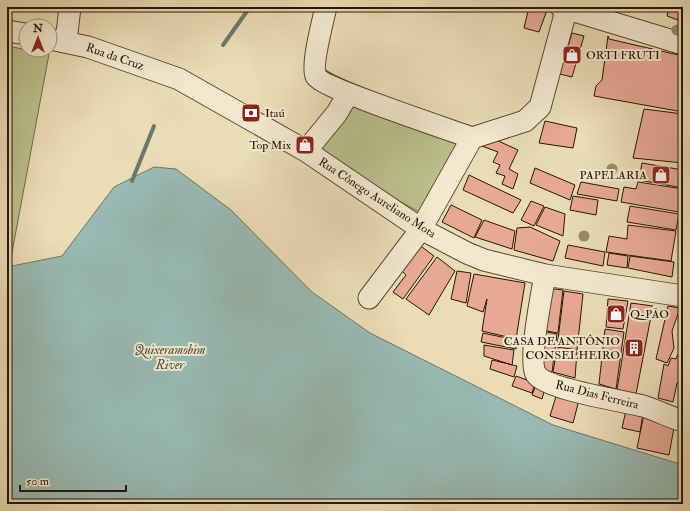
<svg xmlns="http://www.w3.org/2000/svg" width="690" height="511" viewBox="0 0 690 511" font-family="'IM FELL Double Pica',serif">
	<rect width="100%" height="100%" fill="#eadcb5"/>
	<filter id="stains"><feTurbulence type="fractalNoise" baseFrequency=".005" numOctaves="4"/><feColorMatrix values="0 0 0 0 .2 0 0 0 0 .09 0 0 0 0 .02 0 0 0 .5 -.17"/></filter>
	<radialGradient id="worn" r=".72"><stop offset=".6" stop-color="#630" stop-opacity="0"/><stop offset="1" stop-color="#630" stop-opacity=".3"/></radialGradient>
	<path fill="#babf8b" stroke="#716a48" d="M7 46 49 54 11 258H7Z
		M353 103 458 141 419 212 315 154Z"/>
	<path fill="#98bab3" stroke="#6b786d" d="M154 167 176 169 231 210 312 292 370 333 553 425 683 465V504H7V267L62 256 114 187Z"/>
	<g fill="none" stroke-linecap="round" stroke-linejoin="round">
		<path stroke="#6b786d" stroke-width="4" d="M223 45 250 7
			M132 181 154 126"/>
	</g>
	<path fill="#e7a994" stroke="#281604" d="M529 7 547 10 539 32 524 28Z
		M669 7H681L678 20 667 16Z
		M681 7H683V21L678 20Z
		M572 33 584 36 572 77 560 74Z
		M608 36 609 39 683 56V112L594 96 596 86 602 80Z
		M644 109 683 114V163L633 158Z
		M545 121 577 128 573 148 539 143Z
		M483 134 518 150 509 169 518 174 513 189 502 184 505 176 496 173 500 165 493 162 498 152 479 145Z
		M642 163 683 170V188L639 180Z
		M535 168 575 185 570 200 530 183Z
		M469 175 521 200 513 213 463 190Z
		M581 182 619 189 617 201 577 194Z
		M638 182 683 189 679 212 621 202 624 187 636 189Z
		M573 196 598 200 596 215 570 210Z
		M531 201 544 206 534 226 521 220Z
		M451 205 482 220 474 238 442 222Z
		M630 206 679 214 676 230 627 222Z
		M545 207 565 214 563 236 536 225Z
		M484 220 515 231 512 249 475 237Z
		M628 225 676 231 671 261 606 252 609 236 627 239Z
		M530 227 560 241 553 261 514 250 517 228Z
		M414 241 434 256 403 299 393 292 406 275 396 265Z
		M568 245 605 252 603 266 565 258Z
		M609 253 628 256 627 268 607 265Z
		M630 256 674 262 672 277 628 268Z
		M437 257 455 271 429 315 406 299Z
		M457 271 471 273 466 303 451 299Z
		M474 274 525 283 516 339 482 331 487 299 483 312 467 306Z
		M547 288 563 290 558 333 542 330Z
		M564 291 583 294 577 350 557 347Z
		M608 299 628 301 623 329 606 327Z
		M631 303 653 306 636 394 617 390Z
		M668 306 680 308 672 331 674 348 667 363 656 359Z
		M605 329 624 332 616 389 599 384Z
		M542 331 557 334 552 372 538 368Z
		M483 333 516 340V349L481 342Z
		M484 345 514 350 512 365 484 356Z
		M557 349 577 352 575 378 553 372Z
		M678 354 683 355V375L681 383H677L673 402 658 398 664 364 668 366 671 358 676 359Z
		M492 360 517 366 514 377 490 369Z
		M516 376 535 383 532 393 512 386Z
		M536 385 545 389 542 399 532 395Z
		M557 393 579 400 573 423 550 416Z
		M626 410 643 414 640 432 622 428Z
		M644 414 675 422 669 455 637 448Z"/>
	<g fill="none" stroke-linecap="round" stroke-linejoin="round">
		<g stroke="#584830" stroke-width="23">
			<path id="minor" d="M326 7C323 20 311 66 316 76 322 88 451 130 472 138
				M561 7 683 44
				M7 31 26 34
				M50 39 88 47 179 79 306 151 421 229 467 253 484 260 545 275 683 296
				M66 42 70 7
				M306 151 337 113 348 94
				M545 275C542 292 528 362 536 374 545 389 623 401 643 406 656 410 669 417 683 421
				M369 298 421 229 472 138 525 121 540 107 567 7"/>
		</g>
		<use href="#minor" stroke="#f1e8cf" stroke-width="21"/>
	</g>
	<g fill="#988b6a">
		<circle cx="677" cy="30" r="5.5"/>
		<circle cx="612" cy="169" r="5.5"/>
		<circle cx="584" cy="236" r="5.5"/>
	</g>
	<defs>
		<g id="shop-square" transform="scale(1)"><rect x="-9" y="-9" width="18" height="18" rx="4" fill="#8f2418" stroke="#f1e8cf"/><path d="M-5-2.5h2.3a2.7 3.5 0 0 1 5.4 0H5L5.5 6h-11ZM-1.5-2.5h3a1.5 2.3 0 0 0-3 0Z" fill="#fff"/></g>
		<g id="bank-square" transform="scale(1)"><rect x="-9" y="-9" width="18" height="18" rx="4" fill="#8f2418" stroke="#f1e8cf"/><path d="M-6-4H6V4H-6ZM0-2.3a2.3 2.3 0 1 0 0 4.6a2.3 2.3 0 1 0 0-4.6Z" fill="#fff"/></g>
		<g id="building-square" transform="scale(1)"><rect x="-9" y="-9" width="18" height="18" rx="4" fill="#8f2418" stroke="#f1e8cf"/><path d="M-4-6H4V6H1V3H-1V6H-4ZM-2.5-4.3h1.7v1.8h-1.7ZM.8-4.3h1.7v1.8H.8ZM-2.5-1h1.7V.8h-1.7ZM.8-1h1.7V.8H.8Z" fill="#fff"/></g>
	</defs>
	<g fill-rule="evenodd">
		<use href="#shop-square" x="572" y="55"/>
		<use href="#bank-square" x="251" y="113"/>
		<use href="#shop-square" x="305" y="145"/>
		<use href="#shop-square" x="661" y="175"/>
		<use href="#shop-square" x="616" y="314"/>
		<use href="#building-square" x="634" y="348"/>
	</g>
	<g text-anchor="middle" dominant-baseline="central" stroke-width="4" stroke-linejoin="round" paint-order="stroke">
		<g font-size="12" fill="#281604" stroke="#f1e8cf" text-anchor="start">
			<text x="586" y="55">ORTI FRUTI</text>
			<text x="265" y="113">Itaú</text>
			<text x="291" y="145" text-anchor="end">Top Mix</text>
			<text x="647" y="175" text-anchor="end">PAPELARIA</text>
			<text x="630" y="314">Q-PÃO</text>
			<text x="620" y="341" text-anchor="end">CASA DE ANTÔNIO<tspan x="620" dy="14">CONSELHEIRO</tspan></text>
		</g>
		<g font-size="12" fill="#281604" stroke="#f1e8cf">
			<text transform="translate(115 57) rotate(19)">Rua da Cruz</text>
			<text transform="translate(377 198) rotate(33)">Rua Cônego Aureliano Mota</text>
			<text transform="translate(597 395) rotate(14)">Rua Dias Ferreira</text>
		</g>
		<g font-size="13" font-style="italic" fill="#4f4f41" stroke="#f1e8cf">
			<text x="170" y="350">Quixeramobim<tspan x="170" dy="15">River</tspan></text>
		</g>
	</g>
	<rect width="690" height="511" fill="none" stroke="#eadcb5" stroke-width="24"/>
	<rect x="8" y="8" width="674" height="495" fill="none" stroke="#281604" stroke-width="2"/>
	<rect x="12" y="12" width="666" height="487" fill="none" stroke="#281604"/>
	<g transform="translate(38 38)"><circle r="19" fill="#f1e8cf" stroke="#a1947e"/>
	<path d="M0-3L7 15L0 10L-7 15Z" fill="#8f2418"/>
	<text y="-6" font-size="11" font-weight="bold" text-anchor="middle" fill="#281604">N</text>
	</g>
	<path d="M20 485v6h106v-6" fill="none" stroke="#281604" stroke-width="2"/>
	<text x="26" y="485" font-size="12" fill="#281604" stroke="#f1e8cf" stroke-width="3" paint-order="stroke">50 m</text>
	<rect width="100%" height="100%" filter="url(#stains)"/>
	<rect width="100%" height="100%" fill="url(#worn)"/>
</svg>
